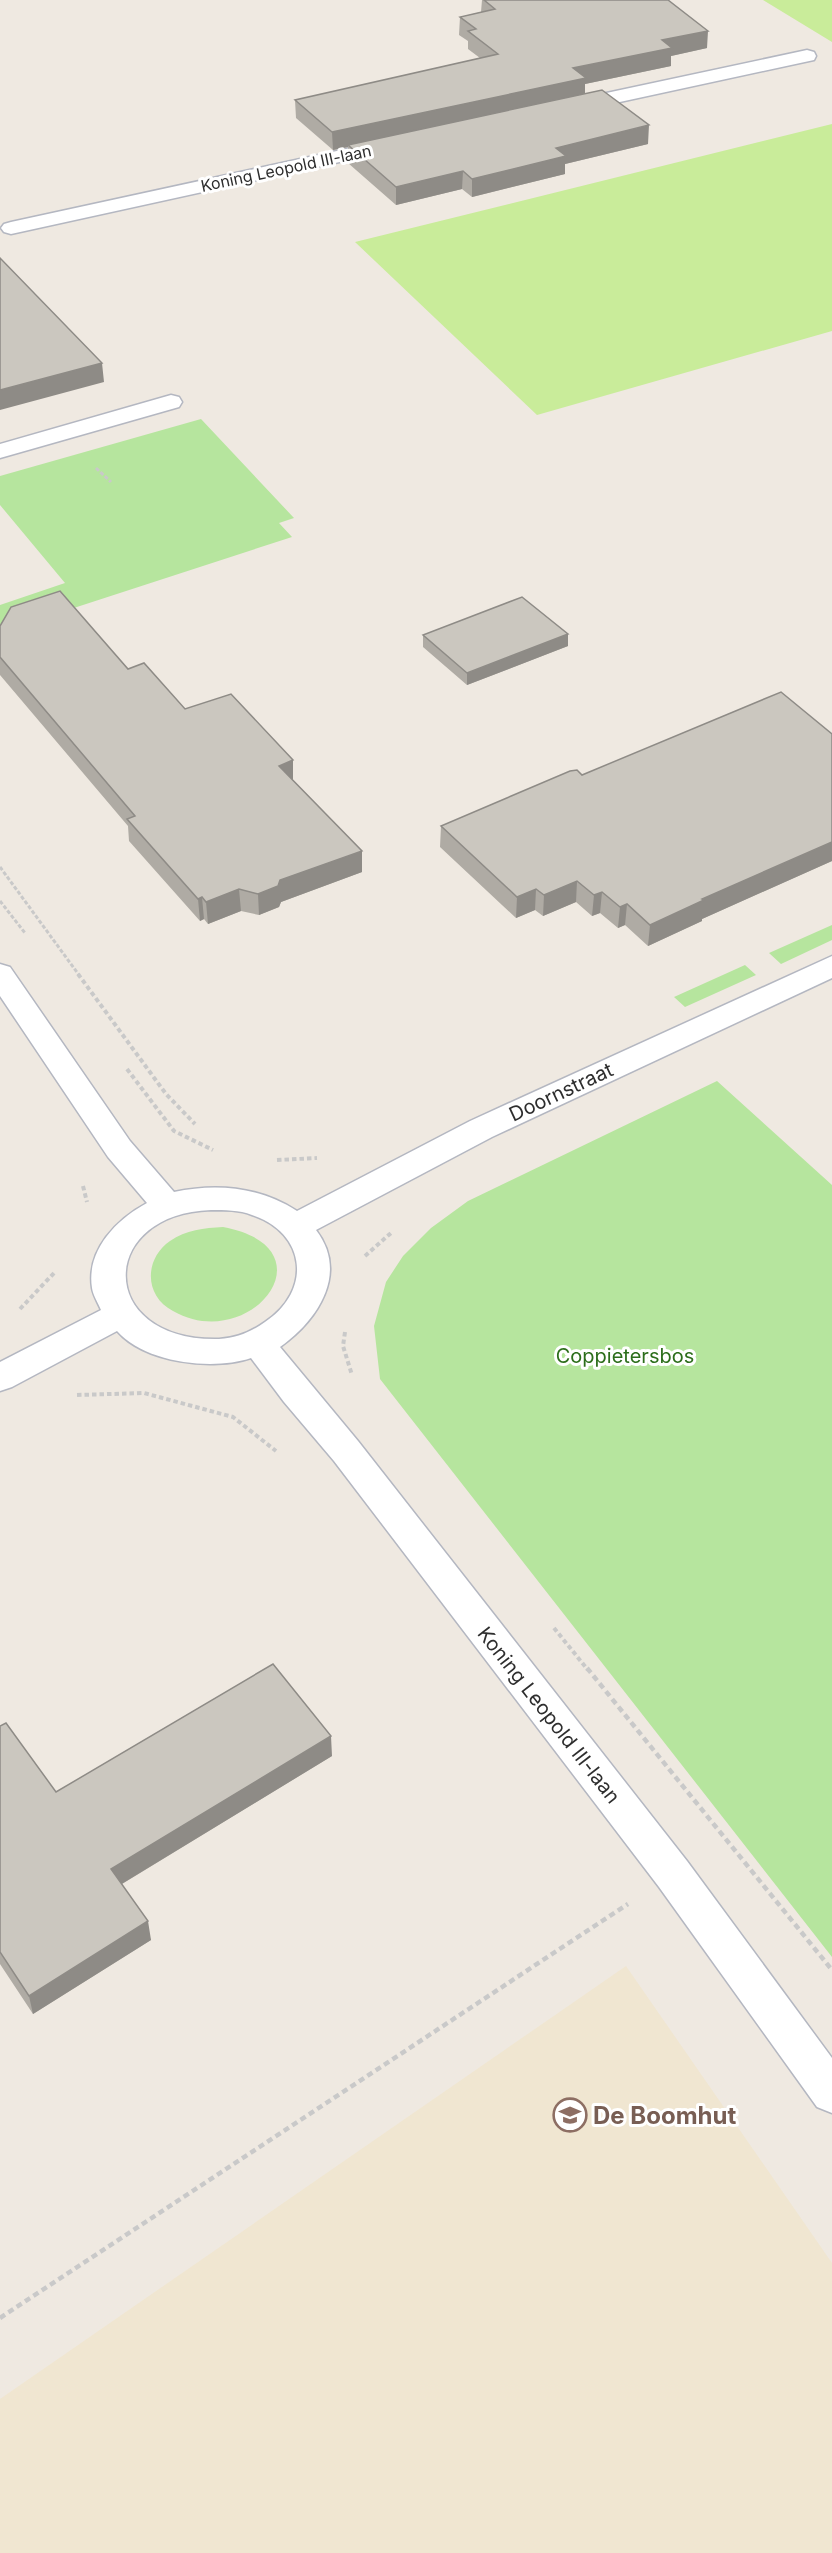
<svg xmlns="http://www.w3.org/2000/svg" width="832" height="2553" viewBox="0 0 832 2553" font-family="Inter,sans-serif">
	<rect width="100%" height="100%" fill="#efe9e1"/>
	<path fill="#f0e6d1" d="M626 1966 832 2263V2553H0V2399Z"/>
	<path fill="#b6e59e" d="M201 419 294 518 279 523 292 537 0 632V605L65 583 0 505V476Z
		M832 925V940L781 964 769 953Z
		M745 965 756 975 685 1007 674 997Z
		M717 1081 832 1185V1957L380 1379 374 1326 386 1282 403 1256 431 1228 468 1201Z
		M223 1227C335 1248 250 1355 173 1311 144 1296 144 1259 170 1241 186 1230 204 1228 223 1227Z"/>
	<path fill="#c9ec9a" d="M763 0H832V42Z
		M832 124V331L537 415 355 242Z"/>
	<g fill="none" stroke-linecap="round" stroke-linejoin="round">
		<g stroke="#b4b7c1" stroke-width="3">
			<path id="minor" d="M807 50 814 52 816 56 814 60 569 113 562 111 559 107 562 103 569 101Z
				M392 139 399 141 402 145 399 149 11 234 4 232 1 228 4 224 11 222Z
				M171 395 179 397 182 402 179 407 0 458V444Z
				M832 956V978L492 1137 316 1230C349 1273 318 1320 280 1347L358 1441 687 1861 832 2058V2113L817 2107 659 1887 334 1461 284 1402 251 1358C213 1371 145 1363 117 1331L12 1387 0 1391V1362L101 1310C98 1303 93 1295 92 1288 86 1250 117 1219 147 1203L108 1157 0 996V964L10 967 130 1141 174 1192C217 1183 260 1187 297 1211L470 1121ZM211 1210C225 1210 239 1210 252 1215 307 1233 312 1291 265 1322 251 1332 237 1338 219 1339 96 1342 96 1214 211 1210Z"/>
		</g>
		<path stroke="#c9c9c9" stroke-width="3" stroke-dasharray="4 2" stroke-linecap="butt" d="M96 468 111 482
			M0 867 79 975
			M0 901 25 933"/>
		<path stroke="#c9c9c9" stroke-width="4" stroke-dasharray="4.5 3" stroke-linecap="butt" d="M78 974 166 1094 195 1124
			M127 1069 174 1131 213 1150
			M277 1160 317 1158
			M83 1186 87 1202
			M365 1256 391 1233
			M20 1309 54 1273
			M345 1332 343 1346 352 1375
			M77 1395 144 1393 233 1417 276 1451
			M554 1628 588 1670"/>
		<path stroke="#c9c9c9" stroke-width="4.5" stroke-dasharray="6 4" stroke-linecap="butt" d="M587 1668 832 1970
			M0 2318 628 1904"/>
		<use href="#minor" fill="#fff" fill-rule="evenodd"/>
	</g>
	<path fill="#afaba4" d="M482 0H668L707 48 671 56V66L585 84V94L648 144 565 164V174L472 197 462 189 396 205 348 163V147L333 150 296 118 295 100 480 58 468 49V41L459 35 460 17 481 12Z
		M0 626 128 669 185 709 293 780 362 851V872L281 902 279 907 259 915 241 911 208 924 204 919 200 921 129 841 128 826 0 675Z
		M423 635 568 646 467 685 423 647Z
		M832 734V861L702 919V921L648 946 625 925 618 928 600 913 592 916 576 902 543 916 535 910 516 918 440 847 441 826 582 775Z
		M0 1726 56 1792 332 1756 122 1884 151 1940 33 2014 0 1964Z"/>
	<path fill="#8e8b86" d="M708 31 707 48 671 56V66L585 84V96L348 145V147L333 150 332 132 573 68 662 40Z
		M649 125 648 144 565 164V174L472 197V179L556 148Z
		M463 171 462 189 396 205V187Z
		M102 363 104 382 0 410V390Z
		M568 634V646L467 685V673Z
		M293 760V782L279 766Z
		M832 842V861L702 919V921L648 946 650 925 702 899Z
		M362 851V872L281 902 279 907 259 915 258 894 280 880Z
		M577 881 576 902 543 916 544 895Z
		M239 889 241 911 208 924 206 902Z
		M536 889 535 910 516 918 517 897Z
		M602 892 600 913 592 916 594 895Z
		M202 897 204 919 200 921 198 899Z
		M627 904 625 925 618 928 620 907Z
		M331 1736 332 1756 115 1888 111 1869Z
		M148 1921 151 1940 33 2014 29 1996Z"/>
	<path fill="#cbc7bf" stroke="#8e8b86" stroke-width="1.5" d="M484 0H668L708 31 662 40 672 48 573 68 586 78 332 132 295 100 498 54 468 31 476 29 460 17 495 9Z
		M602 90 649 125 556 148 566 156 472 179 463 171 396 187 348 145Z
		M0 258 102 363 0 390Z
		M60 591 128 669 144 663 185 709 231 694 293 760 279 766 362 851 280 880 278 886 258 894 239 889 206 902 202 897 198 899 127 819 135 816 0 657V626L11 607Z
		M522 597 568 634 467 673 423 635Z
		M781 692 832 734V842L702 899 704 900 650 925 627 904 620 907 602 892 594 895 577 881 544 895 536 889 517 897 441 826 570 771 577 770 582 775Z
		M273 1664 331 1736 111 1869 148 1921 29 1996 0 1952V1726L6 1723 56 1792Z"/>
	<defs>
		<g id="school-ring" transform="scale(1.725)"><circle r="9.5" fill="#fff" stroke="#8d6e63" stroke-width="1.5"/><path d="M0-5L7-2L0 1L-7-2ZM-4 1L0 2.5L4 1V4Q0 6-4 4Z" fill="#8d6e63"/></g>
	</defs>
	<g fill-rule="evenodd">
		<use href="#school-ring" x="570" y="2115"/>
	</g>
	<g text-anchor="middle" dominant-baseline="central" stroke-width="6" stroke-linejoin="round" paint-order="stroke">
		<g font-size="16" fill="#2e2e2e" stroke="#fff">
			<text transform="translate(286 168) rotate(-12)">Koning Leopold III-laan</text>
		</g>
		<g font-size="20" fill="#2e2e2e" stroke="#fff">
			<text transform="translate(561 1092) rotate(-25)">Doornstraat</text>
			<text transform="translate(549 1715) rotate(52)">Koning Leopold III-laan</text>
		</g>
		<g font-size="20" fill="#2c6e1b" stroke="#fff">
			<text x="625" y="1356">Coppietersbos</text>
		</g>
		<g font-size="24" font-weight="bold" fill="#785e54" stroke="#fff" text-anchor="start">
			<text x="593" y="2115">De Boomhut</text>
		</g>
	</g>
</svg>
